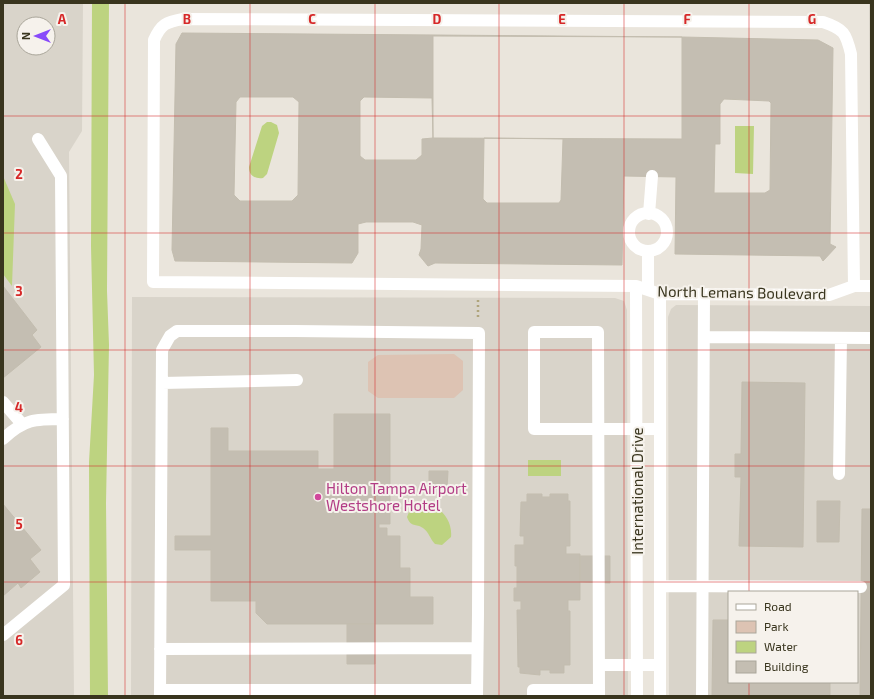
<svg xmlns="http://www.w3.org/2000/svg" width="874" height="699" viewBox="0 0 874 699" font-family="'Exo 2',sans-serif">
	<rect width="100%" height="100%" fill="#eae5dc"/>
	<path fill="#d9d4ca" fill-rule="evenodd" d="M3 3H83L82 131 69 152 74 696H3ZM24 24H48V48H24Z
		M670 3H871V266L869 4Z
		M132 297 615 298 624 301 627 310 628 696H131Z
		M676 305 871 306V696H669L668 317 671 309ZM729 592H857V682H729Z"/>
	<path fill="#ddc3b3" d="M454 354 463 361V390L454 398H378L368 391V362L378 355Z"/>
	<path fill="#bdd380" d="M92 3H109L107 291 109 345 106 503 108 696H90L89 462 94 375 91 246Z
		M267 122H271L277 125 279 133 267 174 263 178C255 179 249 176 249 167L262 126Z
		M735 126H754L753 174 735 173Z
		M3 176 15 204 12 286 3 274Z
		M528 460H561V476H528Z
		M421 503C439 503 453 520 451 537L442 545 435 544C430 539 429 532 423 528 416 523 411 528 407 517L411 507Z"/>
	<path fill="#c4beb2" stroke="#c3bdaf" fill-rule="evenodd" d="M182 33 682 37 818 40 833 48 830 244 836 247 823 261 820 256 675 254 676 177 624 176 622 265 435 263 428 266 419 255 421 249 422 225 413 222H366L358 224V253L352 263 175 261 172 250 176 44ZM240 97H293L299 102 298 195 292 201H240L234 195 236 102ZM364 97 432 98 433 138 422 139V155L416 160H365L360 156V101ZM724 99 769 101 771 103 770 190 765 193H714L715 144H720V104ZM484 138 563 139 561 200 559 203H487L483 199Z
		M433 36 682 37V139L433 138Z
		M3 286 37 330 32 335 41 347 3 378Z
		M742 382 805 383 803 547 739 546 741 477H735V454H741Z
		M334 414H390V524H379V528H387V536H400V568H410V597H433V624H267L256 613V601H211V550H175V536H211V428H228V451H318V469H334Z
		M429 471H448L447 489H429Z
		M527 494H542V497H550V494H568V501H570V546H566V554H580V600H568V611H570V665H564V673H550V670H540V675L520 673V667H518L517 610H521V601H514V588H517V566H515V545H524V536H520L521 502H527Z
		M817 501H840L839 542H817Z
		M3 504 41 550 30 559 40 572 21 588 18 583 3 596Z
		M862 509H871V696H860Z
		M580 556H610V583L580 582Z
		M713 620H729V682H830V696H712Z
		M347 624H375V664H347Z"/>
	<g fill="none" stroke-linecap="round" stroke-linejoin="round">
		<path stroke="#afa47b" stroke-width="2.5" stroke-dasharray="2 3" stroke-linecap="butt" d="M478 300V319"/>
		<path stroke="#fff" stroke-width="12" d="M629 232a19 19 0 1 1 38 0a19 19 0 1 1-38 0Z
			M649 214 652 176
			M636 286 637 696
			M854 286 851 54C846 33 844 29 823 22L183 19C166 22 161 24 154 40L153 282 636 286 660 294 829 295 854 286H871
			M648 290V251
			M660 294V696
			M704 337 871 338
			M162 383 297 380
			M3 402 22 424
			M3 439C24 419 35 419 63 419
			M839 474 841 338
			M660 586 861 587
			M3 635 64 585 61 176 38 139
			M160 649 477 648
			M599 665H660
			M160 690H477
			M160 696 162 350 170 336 177 331H295L479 333 478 614 477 696
			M533 696V690H599
			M599 696 598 332H534V429C576 429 618 429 660 429
			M702 696 704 294"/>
	</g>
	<path fill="none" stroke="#d62828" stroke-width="1" stroke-opacity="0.55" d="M125 3V696M250 3V696M375 3V696M499 3V696M624 3V696M749 3V592M3 116H871M3 233H871M3 350H871M3 466H871M3 582H871M749 682V696"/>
	<circle fill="#d1479c" stroke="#f6f2ec" stroke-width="1.5" cx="318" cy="497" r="4"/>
	<g text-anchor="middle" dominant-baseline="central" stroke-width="4" stroke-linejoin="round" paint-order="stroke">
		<g font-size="15" fill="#39351e" stroke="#f6f2ec">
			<text transform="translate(742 292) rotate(1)">North Lemans Boulevard</text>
			<text transform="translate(637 491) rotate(-90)">International Drive</text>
		</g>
		<g font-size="15" fill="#b23c85" stroke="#f6f2ec" text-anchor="start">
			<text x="326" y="488">Hilton Tampa Airport<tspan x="326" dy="17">Westshore Hotel</tspan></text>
		</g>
	</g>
	<g font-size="13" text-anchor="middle" font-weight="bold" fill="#d62828" stroke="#f6f2ec" stroke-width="4" stroke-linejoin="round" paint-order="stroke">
		<text x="62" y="24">A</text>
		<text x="187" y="24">B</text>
		<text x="312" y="24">C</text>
		<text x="437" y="24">D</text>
		<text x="562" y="24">E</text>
		<text x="687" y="24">F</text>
		<text x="812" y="24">G</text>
		<text x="19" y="179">2</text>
		<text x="19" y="296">3</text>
		<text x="19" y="412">4</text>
		<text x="19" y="529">5</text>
		<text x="19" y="645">6</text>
	</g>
	<rect width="874" height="699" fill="none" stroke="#39351e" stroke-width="8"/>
	<rect x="728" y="591" width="130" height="92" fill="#f6f2ec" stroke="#aaa69a"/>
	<rect x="736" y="604" width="20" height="6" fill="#ffffff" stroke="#aaa69a"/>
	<text x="764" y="611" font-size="12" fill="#39351e">Road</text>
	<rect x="736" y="621" width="20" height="12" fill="#ddc3b3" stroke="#aaa69a"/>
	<text x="764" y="631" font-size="12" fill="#39351e">Park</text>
	<rect x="736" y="641" width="20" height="12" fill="#bdd380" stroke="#aaa69a"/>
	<text x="764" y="651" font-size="12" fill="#39351e">Water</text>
	<rect x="736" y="661" width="20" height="12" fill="#c4beb2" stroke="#aaa69a"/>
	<text x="764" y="671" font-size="12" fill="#39351e">Building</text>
	<g transform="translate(36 36) rotate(270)"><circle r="19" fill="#f6f2ec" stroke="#aaa69a"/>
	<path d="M0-3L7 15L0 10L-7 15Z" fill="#884afa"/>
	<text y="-6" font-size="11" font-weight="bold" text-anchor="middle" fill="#39351e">N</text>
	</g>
</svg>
